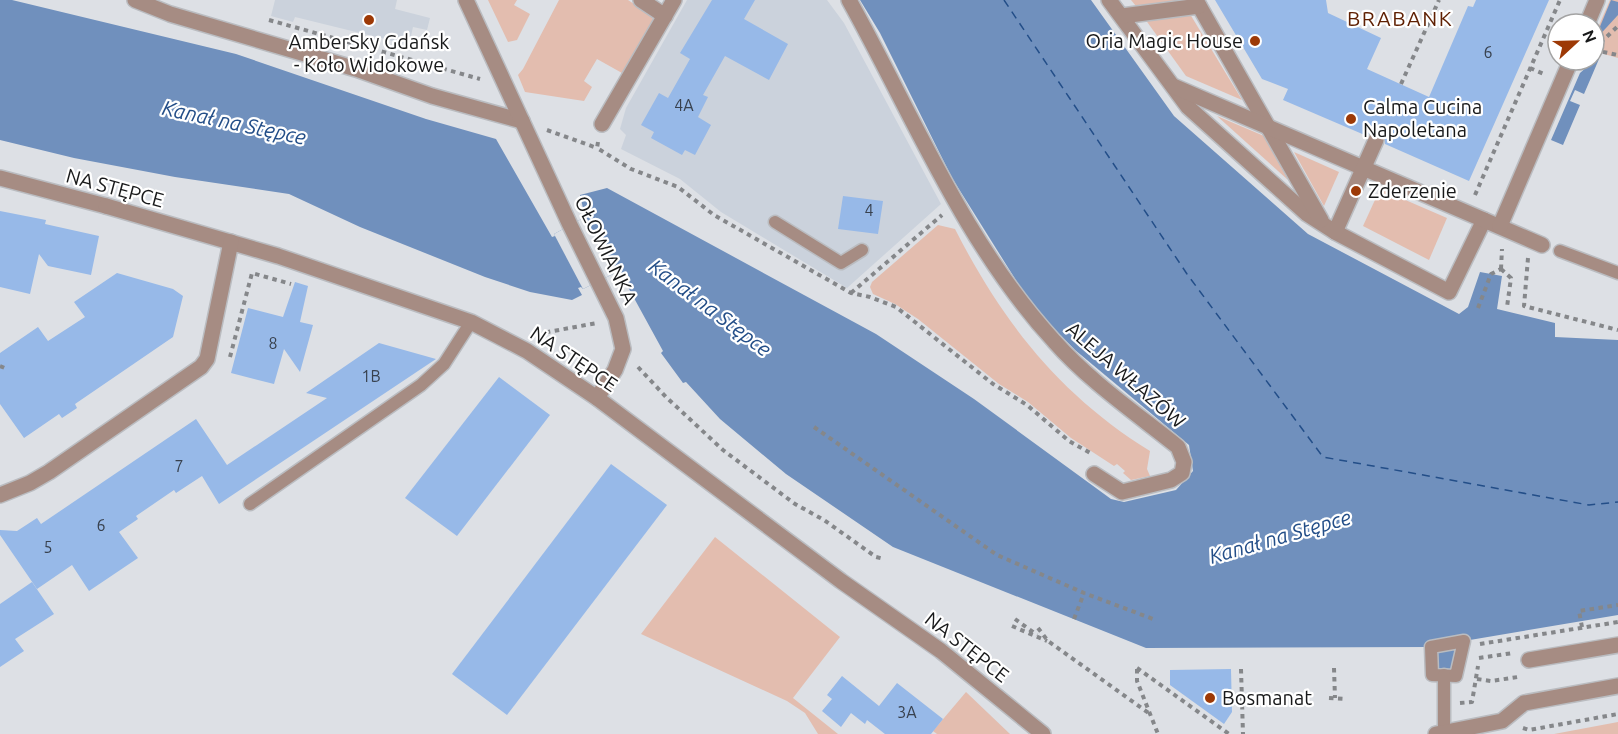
<svg xmlns="http://www.w3.org/2000/svg" width="1618" height="734" viewBox="0 0 1618 734" font-family="Ubuntu,sans-serif">
  <rect width="100%" height="100%" fill="#dde0e5"/>
  <g fill="#cbd2dc">
    <path d="M275,0H397L395,9L430,18L427,30L413,27L409,45L295,17L293,22L271,16Z"/>
    <path d="M687,0H827L844,23L941,204L847,288L721,212L680,179L621,149L626,135L620,129L626,108Z"/>
  </g>
  <g fill="#e3bdaf">
    <path d="M488,0H517L514,5L530,14L517,40L508,42Z"/>
    <path d="M559,0H628L652,16L653,20L622,73L597,59L584,81L592,87L584,101L525,92L518,75L523,69Z"/>
    <path d="M1131,0H1183L1184,1L1136,6Z"/>
    <path d="M1610,0H1618V58L1604,54L1594,47V37Z"/>
    <path d="M1190,14L1242,100L1186,76L1145,19Z"/>
    <path d="M1217,116L1264,136L1288,180Z"/>
    <path d="M1294,152L1339,172L1324,206Z"/>
    <path d="M1380,189L1447,218L1429,260L1363,226Z"/>
    <path d="M938,225L955,229C1003,323 1060,395 1150,451L1147,469L1150,476L1131,480L1123,473L1125,471L1117,464L1114,466L1071,438L1028,402L999,384L918,319L895,304L873,294L870,287L872,282Z"/>
    <path d="M715,537L840,637L793,698L838,734H818L805,713L787,701L641,634Z"/>
    <path d="M966,692L1010,734H937L933,731Z"/>
    <path d="M1618,722V734H1554Z"/>
  </g>
  <g fill="#7090bd">
    <path d="M0,0H12L236,54L426,119L496,139L552,237L555,236L554,234L585,217L580,195L607,188L876,334L974,399L1111,499L1124,502L1176,490L1193,471L1189,445L1075,350L1032,306L952,178L880,33L860,0H1091L1174,116L1308,234L1459,314L1468,307L1480,272L1502,276L1497,309L1555,323V337L1618,340V615L1464,641L1456,676L1432,675L1430,647L1146,648L893,547L786,474L720,419L686,382L683,383L661,353L663,351L617,267L615,273L583,289L581,287L578,288L582,295L572,300L530,292L485,277L360,227L289,194L175,177L74,158L0,140Z"/>
    <path d="M1611,0L1618,2V15L1594,41Z"/>
    <path d="M1597,58L1599,59L1584,94L1575,90L1570,101L1580,105L1563,145L1551,140L1580,73Z"/>
  </g>
  <path fill="#dde0e5" d="M585,217L615,273L583,289L554,234Z"/>
  <g fill="none" stroke-linecap="round" stroke-linejoin="round">
    <path stroke="#234e88" stroke-width="1.5" stroke-dasharray="8 6" stroke-linecap="butt" d="M1004,0L1187,274L1323,457L1589,505L1618,502"/>
  </g>
  <g fill="#97b9e8">
    <path d="M712,0H755L744,19L788,44L769,80L725,56L703,95L708,97L698,117L711,125L695,155L685,150L682,155L651,138L654,132L641,125L659,93L668,98L690,59L680,53Z"/>
    <path d="M1215,0H1326L1328,13L1381,38L1367,69L1429,97L1468,6L1473,7L1476,0H1549L1469,181L1385,144L1384,135L1379,131L1371,132L1367,136L1283,100L1288,89L1262,79Z"/>
    <path d="M843,196L883,201L878,234L838,229Z"/>
    <path d="M0,211L46,220L45,224L99,236L91,275L48,266L39,254L30,294L0,287Z"/>
    <path d="M117,273L173,289L183,296L173,337L75,404L77,408L62,418L59,414L24,438L0,404V353L38,327L48,341L85,317L74,302Z"/>
    <path d="M295,282L308,286L300,322L313,325L300,372L284,349L274,384L231,373L248,308L283,317Z"/>
    <path d="M379,343L436,359L219,504L202,476L176,493L174,490L136,516L138,519L119,532L138,558L89,591L72,565L37,589L0,535V530L17,531L37,518L41,524L196,419L227,465L327,398L306,393Z"/>
    <path d="M499,377L550,415L457,536L405,498Z"/>
    <path d="M611,464L667,505L507,715L452,674Z"/>
    <path d="M32,582L54,614L15,639L24,651L0,667V604Z"/>
    <path d="M1231,669L1232,712L1224,724L1170,685V670Z"/>
    <path d="M842,676L879,706L897,683L943,719L931,734H885L867,720L865,724L851,713L841,727L822,711L832,699L827,695Z"/>
  </g>
  <g fill="none" stroke-linecap="round" stroke-linejoin="round">
    <g stroke="#babcc0" stroke-width="15">
      <g id="service">
        <path d="M775,222L841,263L862,250"/>
        <path d="M1560,251L1618,273"/>
        <path d="M250,504L421,385L444,364L471,322"/>
        <path d="M1464,641L1456,676L1432,675L1431,647Z"/>
        <path d="M1444,732V675"/>
      </g>
    </g>
    <g stroke="#babcc0" stroke-width="18">
      <g id="pedestrian">
        <path d="M641,0L665,16"/>
        <path d="M849,0C913,115 964,243 1054,341C1089,381 1137,414 1178,447L1184,462L1182,473L1171,480L1122,492L1094,474"/>
        <path d="M1109,0L1188,107L1307,214L1335,232L1449,292L1484,220"/>
        <path d="M1197,2L1321,220"/>
        <path d="M1122,16L1199,6"/>
        <path d="M1587,24L1597,0"/>
        <path d="M1173,86L1542,245"/>
        <path d="M602,124L674,0"/>
        <path d="M0,178L106,206"/>
        <path d="M1500,226L1571,60"/>
        <path d="M1335,232L1376,140"/>
        <path d="M1529,660L1618,645"/>
      </g>
    </g>
    <g stroke="#babcc0" stroke-width="18">
      <g id="minor">
        <path d="M135,0L170,14L356,69L432,96L522,121"/>
        <path d="M466,0L570,225L616,318L623,349L615,370L597,398"/>
        <path d="M106,206L278,256L471,322L527,351L597,398L841,581L941,651L1043,734"/>
        <path d="M0,495L30,483L49,472L201,367L207,359L231,242"/>
        <path d="M1436,734L1502,721L1524,703L1618,686"/>
      </g>
    </g>
    <g stroke="#85878a" stroke-width="4" stroke-dasharray="4.5 4.5" stroke-linecap="butt">
      <path d="M269,20L480,79"/>
      <path d="M1594,49L1618,26"/>
      <path d="M1594,50L1618,55"/>
      <path d="M1530,68L1544,74"/>
      <path d="M1401,84L1439,0"/>
      <path d="M547,130L597,148"/>
      <path d="M598,142L597,148L631,169L678,187L714,215L851,293L870,297L896,307L993,384L1027,405L1069,441L1092,454"/>
      <path d="M1475,195L1560,0"/>
      <path d="M1528,258L1524,306L1618,330"/>
      <path d="M1501,269L1502,249"/>
      <path d="M1501,269L1511,278L1507,307"/>
      <path d="M851,293L942,215"/>
      <path d="M1478,308L1491,274L1501,269"/>
      <path d="M537,334L597,323"/>
      <path d="M230,357L252,273L291,284"/>
      <path d="M0,366L7,369"/>
      <path d="M638,367L666,397L723,450L795,504L824,520L876,557L884,559"/>
      <path d="M814,427L997,555L1084,593L1153,619"/>
      <path d="M1015,619L1037,635"/>
      <path d="M1074,619L1084,593"/>
      <path d="M1012,626L1047,641"/>
      <path d="M1582,627L1579,611L1618,605"/>
      <path d="M1038,628L1048,641L1150,714"/>
      <path d="M1480,644L1618,622"/>
      <path d="M1479,658L1513,653"/>
      <path d="M1137,668L1229,734"/>
      <path d="M1334,668L1335,698"/>
      <path d="M1137,669V681L1158,734"/>
      <path d="M1241,669L1243,734"/>
      <path d="M1477,679L1491,681L1518,677"/>
      <path d="M1329,698L1346,699"/>
      <path d="M1460,703L1472,702L1478,666"/>
      <path d="M1523,728L1529,730L1618,714"/>
    </g>
    <use href="#service" stroke="#a68c83" stroke-width="12"/>
    <use href="#pedestrian" stroke="#a68c83" stroke-width="15"/>
    <use href="#minor" stroke="#a68c83" stroke-width="15"/>
  </g>
  <g fill="#9d3906" stroke="#fff" stroke-width="2">
    <circle cx="369" cy="20" r="6"/>
    <circle cx="1255" cy="41" r="6"/>
    <circle cx="1351" cy="119" r="6"/>
    <circle cx="1356" cy="191" r="6"/>
    <circle cx="1210" cy="698" r="6"/>
  </g>
  <g text-anchor="middle" stroke-width="4.5" stroke-linejoin="round" paint-order="stroke">
    <g font-size="16" fill="#38414e">
      <text x="1488" y="58">6</text>
      <text x="684" y="111">4A</text>
      <text x="869" y="216">4</text>
      <text x="273" y="349">8</text>
      <text x="371" y="382">1B</text>
      <text x="179" y="472">7</text>
      <text x="101" y="531">6</text>
      <text x="48" y="553">5</text>
      <text x="907" y="718">3A</text>
    </g>
    <g font-size="20" fill="#18191a" stroke="#fff" text-anchor="start">
      <text x="1243" y="48" text-anchor="end">Oria Magic House</text>
      <text x="369" y="49" text-anchor="middle">AmberSky Gdańsk<tspan x="369" dy="23">- Koło Widokowe</tspan></text>
      <text x="1363" y="114">Calma Cucina<tspan x="1363" dy="23">Napoletana</tspan></text>
      <text x="1368" y="198">Zderzenie</text>
      <text x="1222" y="705">Bosmanat</text>
    </g>
    <g font-size="20" fill="#18191a" stroke="#fff">
      <text transform="translate(115 188) rotate(15)" y="7">NA STĘPCE</text>
      <text transform="translate(606 250) rotate(64)" y="7">OŁOWIANKA</text>
      <text transform="translate(574 359) rotate(34)" y="7">NA STĘPCE</text>
      <text transform="translate(1126 375) rotate(41)" y="7">ALEJA WŁAZÓW</text>
      <text transform="translate(967 647) rotate(38)" y="7">NA STĘPCE</text>
    </g>
    <g font-size="21" letter-spacing="1.5" fill="#5e1f02" stroke="#fff">
      <text x="1400" y="26">BRABANK</text>
    </g>
    <g font-size="21" font-style="italic" fill="#234e88" stroke="#fff">
      <text transform="translate(234 123) rotate(12)" y="7">Kanał na Stępce</text>
      <text transform="translate(710 308) rotate(37)" y="7">Kanał na Stępce</text>
      <text transform="translate(1280 537) rotate(-16)" y="7">Kanał na Stępce</text>
    </g>
  </g>
  <g transform="translate(1576 42) rotate(68)"><circle r="28" fill="#ffffff" stroke="#a3a3a3" stroke-width="1.5"/>
  <path d="M0-4.5L10 22L0 15L-10 22Z" fill="#9d3906"/>
  <text y="-9" font-size="16" font-weight="bold" text-anchor="middle" fill="#18191a">N</text>
  </g>
</svg>
